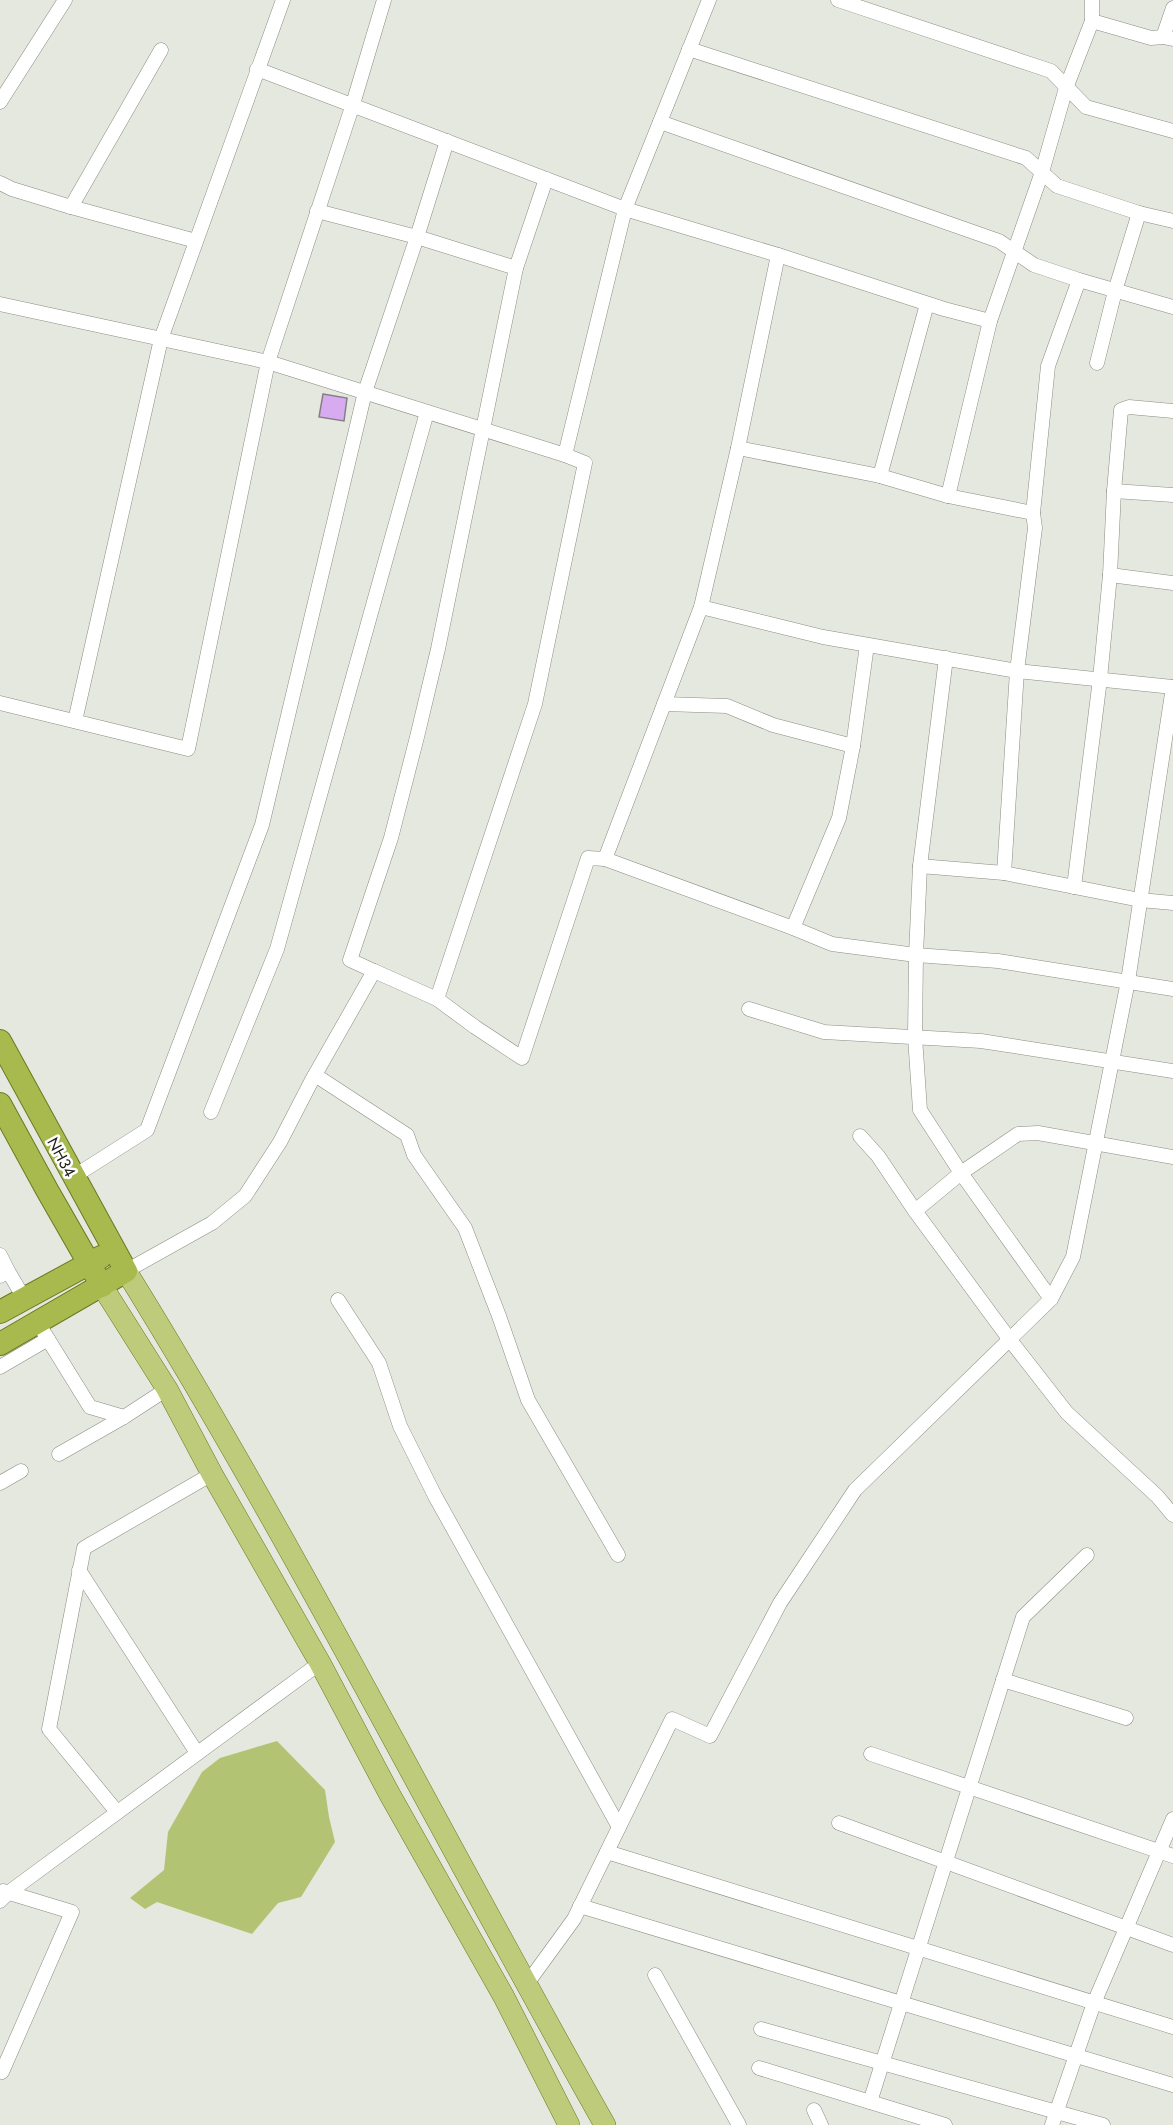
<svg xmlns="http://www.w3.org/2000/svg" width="1173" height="2125" viewBox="0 0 1173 2125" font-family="Jost,sans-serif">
  <rect width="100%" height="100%" fill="#e5e8de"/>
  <path fill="#b2c473" d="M277,1741L325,1790L329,1817L335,1842L301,1897L278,1903L252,1934L157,1902L145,1909L130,1898L164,1870L168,1832L202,1772L220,1758Z"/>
  <path fill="#d8aaef" stroke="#847f87" stroke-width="1.5" d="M323,394L347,398L344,421L319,417Z"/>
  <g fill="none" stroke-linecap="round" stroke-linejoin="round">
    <g stroke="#8a8d84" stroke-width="15">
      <g id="minor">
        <path d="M838,0L1051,71L1086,107L1173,131"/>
        <path d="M1092,21L1151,38L1163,37L1173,39"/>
        <path d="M1163,37L1173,8"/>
        <path d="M689,49L1026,158L1057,186L1139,213L1173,221"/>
        <path d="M257,69L625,209L778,255L944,309L990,321"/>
        <path d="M0,102L65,0"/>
        <path d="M660,122L999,241L1034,265L1079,280L1173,307"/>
        <path d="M0,183L12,189L71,207L161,50"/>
        <path d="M71,207L196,241"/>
        <path d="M317,211L417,237L516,268"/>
        <path d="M0,304L268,362L565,455L625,209L709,0"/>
        <path d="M1097,363L1115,291L1139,213"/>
        <path d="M738,448L880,476L948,496L1033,513"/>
        <path d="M880,476L927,304"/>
        <path d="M1114,491L1173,495"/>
        <path d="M948,496L990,321L1042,172L1066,88L1092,21V0"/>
        <path d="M1110,575L1173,583"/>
        <path d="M701,607L823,637L1017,671L1173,687"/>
        <path d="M867,645L853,746L839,818L793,928L832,944L916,955L998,961L1173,989"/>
        <path d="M946,658L920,866L916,955L915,1037L920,1110L961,1173L1051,1299"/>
        <path d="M0,703L188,749L268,362L353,104L384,0"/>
        <path d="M664,704L727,706L773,725L853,746"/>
        <path d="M75,721L161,339L283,0"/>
        <path d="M605,859L701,607L738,448L778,255"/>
        <path d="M920,866L1004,873L1140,900L1173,903"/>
        <path d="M1004,873L1017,671L1035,528L1033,513L1048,366L1079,280"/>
        <path d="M1074,887L1100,679L1110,575L1114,491L1121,410L1129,407L1173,411"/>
        <path d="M374,971L350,960L391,838L417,737L438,649L516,268L546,179"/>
        <path d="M437,999L535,704L585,463L565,455"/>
        <path d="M749,1009L824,1032L981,1041L1173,1071"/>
        <path d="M315,1075L407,1135L414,1155L465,1228L499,1316L528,1400L618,1555"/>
        <path d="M211,1112L277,949L427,412"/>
        <path d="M860,1136L878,1156L915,1211L1010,1340L1067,1413L1157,1496L1173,1515"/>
        <path d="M73,1177L147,1130L262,825L365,392L417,237L447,141"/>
        <path d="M915,1211L961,1173L1018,1134L1038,1133L1173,1157"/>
        <path d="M0,1255L8,1271L0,1276"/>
        <path d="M8,1271L24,1298"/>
        <path d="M126,1271L212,1223L245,1196L280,1142L312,1080L374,971L437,999L475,1027L522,1058L588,858L605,859L793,928"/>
        <path d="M338,1300L379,1363L400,1426L435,1496L619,1827"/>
        <path d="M38,1323L90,1407L124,1417"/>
        <path d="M0,1367L48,1339"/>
        <path d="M59,1454L124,1417L167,1389"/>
        <path d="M0,1483L21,1471"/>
        <path d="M79,1570L197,1753"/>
        <path d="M1003,1680L1126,1718"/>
        <path d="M871,1754L1173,1856"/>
        <path d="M117,1812L49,1729L84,1548L212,1474"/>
        <path d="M839,1823L1173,1945"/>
        <path d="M607,1852L1173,2027"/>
        <path d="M0,1901L8,1893L320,1663"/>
        <path d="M580,1906L1173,2085"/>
        <path d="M655,1975L739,2125"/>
        <path d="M526,1985L574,1919L672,1719L710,1736L780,1603L855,1490L1051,1299L1073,1257L1128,981L1173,687"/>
        <path d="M761,2029L1103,2125"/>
        <path d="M759,2068L945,2125"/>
        <path d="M2,2072L72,1912L3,1891"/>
        <path d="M870,2102L1023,1617L1087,1555"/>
        <path d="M814,2110L821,2125"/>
        <path d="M1052,2125L1094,2003L1173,1819"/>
      </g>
    </g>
    <g stroke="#6a7920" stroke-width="22">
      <g id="primary">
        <path d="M126,1271C298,1549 444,1841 605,2125"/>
        <path d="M102,1286L167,1389L212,1474L320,1663L390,1795L504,1997L569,2125"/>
      </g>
    </g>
    <g stroke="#6a7920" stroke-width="24">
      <g id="trunk">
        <path d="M0,1041L126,1271L0,1344"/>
        <path d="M0,1104L47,1190L102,1286"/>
        <path d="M0,1312L101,1257"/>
      </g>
    </g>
    <use href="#minor" stroke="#fff" stroke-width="14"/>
    <use href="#primary" stroke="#becb7a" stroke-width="21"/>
    <use href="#trunk" stroke="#a8ba4e" stroke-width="22"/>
  </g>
  <g text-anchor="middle" stroke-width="5" stroke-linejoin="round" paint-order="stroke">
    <g font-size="16" fill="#20211d" stroke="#fff">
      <text transform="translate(62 1157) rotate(62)" y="6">NH34</text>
    </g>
  </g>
</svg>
